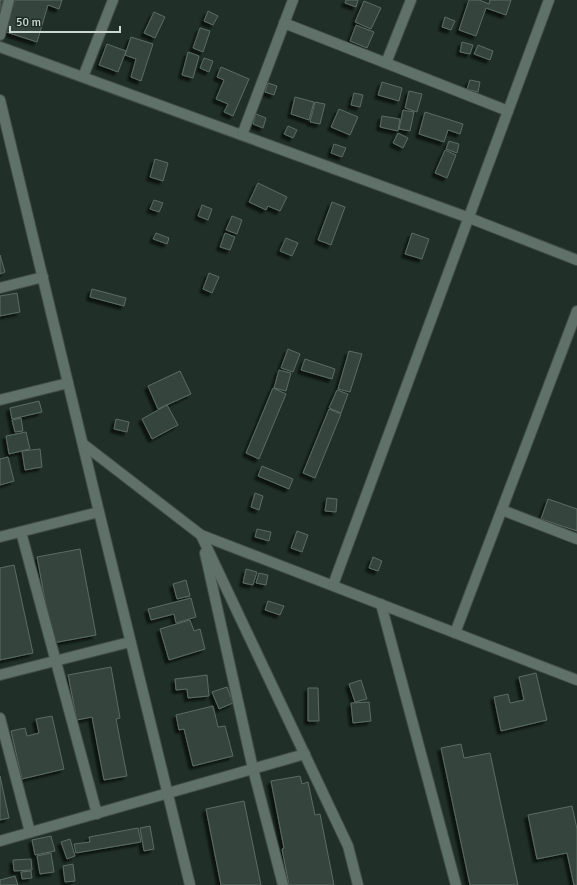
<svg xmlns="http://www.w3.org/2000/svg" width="577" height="885" viewBox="0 0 577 885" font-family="Signika,sans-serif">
  <defs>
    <filter id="shadow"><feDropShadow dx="-3.5" dy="3.5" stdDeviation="1" flood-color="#0009"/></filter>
  </defs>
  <rect width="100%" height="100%" fill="#203028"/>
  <g fill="#35453d" stroke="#5b6c63" filter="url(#shadow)">
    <path d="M0,0H62L59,9L48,5L37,42L0,30Z"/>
    <path d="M346,0H358L356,7L345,3Z"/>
    <path d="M469,0H479L489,4L490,0H511L506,15L486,8L476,36L459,30Z"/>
    <path d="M364,1L381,8L371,29L355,22Z"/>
    <path d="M208,11L218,16L213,25L204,21Z"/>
    <path d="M154,12L165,17L155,38L144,33Z"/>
    <path d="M445,17L455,21L451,30L442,27Z"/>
    <path d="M356,25L374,32L367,48L350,41Z"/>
    <path d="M200,28L210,31L203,52L193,48Z"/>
    <path d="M131,37L153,44L141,81L131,77L136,59L125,55Z"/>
    <path d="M462,42L473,45L470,54L460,52Z"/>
    <path d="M107,44L126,51L118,72L99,65Z"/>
    <path d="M478,45L493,51L490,60L474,54Z"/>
    <path d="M188,52L199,56L193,78L182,75Z"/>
    <path d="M204,58L213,61L209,72L200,68Z"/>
    <path d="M221,67L249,79L233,116L224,112L228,104L216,99L224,80L217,77Z"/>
    <path d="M470,80L480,82L478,92L467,89Z"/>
    <path d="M382,82L402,88L399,101L378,95Z"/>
    <path d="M268,83L277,86L274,95L265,92Z"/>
    <path d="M409,91L422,94L417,112L405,108Z"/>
    <path d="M354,93L363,95L360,107L351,105Z"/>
    <path d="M295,97L314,102L309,120L291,114Z"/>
    <path d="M315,102L325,104L320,124L310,122Z"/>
    <path d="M339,109L358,117L350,135L331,127Z"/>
    <path d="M403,110L414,112L410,131L399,129Z"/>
    <path d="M425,112L463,124L460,134L448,130L444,142L419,134Z"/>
    <path d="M256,114L266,118L263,128L253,124Z"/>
    <path d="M382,116L400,119L398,131L380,127Z"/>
    <path d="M288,126L297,130L293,138L284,134Z"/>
    <path d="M398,133L408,138L403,148L393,143Z"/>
    <path d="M449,141L459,144L457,153L446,149Z"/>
    <path d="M334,144L346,148L342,157L331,153Z"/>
    <path d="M445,150L456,155L447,178L435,173Z"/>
    <path d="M155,159L168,163L163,181L150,177Z"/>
    <path d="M258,183L287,197L280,211L268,206L266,210L249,202Z"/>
    <path d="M154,200L163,203L159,212L150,209Z"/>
    <path d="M332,202L345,207L331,245L318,240Z"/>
    <path d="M202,205L212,209L208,220L198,216Z"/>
    <path d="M232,216L242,220L237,234L226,230Z"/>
    <path d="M156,233L169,238L167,244L153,239Z"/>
    <path d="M225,233L235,237L230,250L220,247Z"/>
    <path d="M412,233L429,239L422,259L405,254Z"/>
    <path d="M286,238L298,243L292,256L280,251Z"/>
    <path d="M0,255L5,272L0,274Z"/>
    <path d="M209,273L219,277L212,293L203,289Z"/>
    <path d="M92,289L126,298L124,306L90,297Z"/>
    <path d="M17,293L20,312L0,316V296Z"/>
    <path d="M288,349L300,354L293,372L281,368Z"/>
    <path d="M349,351L362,354L350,392L338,389Z"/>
    <path d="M305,359L335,369L332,379L301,370Z"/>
    <path d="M279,370L291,373L286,391L274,388Z"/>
    <path d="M180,371L191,394L158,409L148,386Z"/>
    <path d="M273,388L286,394L259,459L246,453Z"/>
    <path d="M337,390L348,394L341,413L329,408Z"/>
    <path d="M39,401L42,412L12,419L10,408Z"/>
    <path d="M167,405L178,425L152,439L142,419Z"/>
    <path d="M329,409L341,414L315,478L303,473Z"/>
    <path d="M21,418L23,431L15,432L12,420Z"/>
    <path d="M116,419L129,422L127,432L114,429Z"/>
    <path d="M26,432L30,449L9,454L6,436Z"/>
    <path d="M40,449L42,467L25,470L22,451Z"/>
    <path d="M8,457L14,481L0,485V459Z"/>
    <path d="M262,466L293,479L289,489L258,476Z"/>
    <path d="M255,493L263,496L259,510L251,507Z"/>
    <path d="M327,498L337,499L336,512L325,511Z"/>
    <path d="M548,499L577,509V531L541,519Z"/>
    <path d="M257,529L271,532L269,541L255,537Z"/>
    <path d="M297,531L308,535L302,552L291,548Z"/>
    <path d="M80,549L96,635L53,643L37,557Z"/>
    <path d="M373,557L382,561L378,571L369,568Z"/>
    <path d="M14,565L33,653L0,660V568Z"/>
    <path d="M246,569L257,572L253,585L243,583Z"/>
    <path d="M259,573L268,575L266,585L256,583Z"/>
    <path d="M186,580L190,596L177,599L173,584Z"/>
    <path d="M191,598L196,617L176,623L174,614L151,620L148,609Z"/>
    <path d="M268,601L284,606L280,615L265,610Z"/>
    <path d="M190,620L194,631L200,629L205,649L169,660L160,629Z"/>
    <path d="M111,667L120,718L116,719L127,776L104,780L92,717L77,720L68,675Z"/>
    <path d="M536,673L547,720L501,731L494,697L508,694L510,703L524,700L519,677Z"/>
    <path d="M207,675L209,696L188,698L187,689L176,690L175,679Z"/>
    <path d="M361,680L367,699L355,702L349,684Z"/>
    <path d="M227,687L233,703L219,709L212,692Z"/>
    <path d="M308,688H318L319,721H308Z"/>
    <path d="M369,702L371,721L353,723L351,703Z"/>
    <path d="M213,706L218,727L225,726L233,756L193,766L184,729L179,730L176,715Z"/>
    <path d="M52,716L64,769L22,779L11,731L25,728L27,736L39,733L36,719Z"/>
    <path d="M461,744L464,758L490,753L518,885H470L441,748Z"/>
    <path d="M0,776L9,818L0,820Z"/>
    <path d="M300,776L302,784L308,782L315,815L320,814L334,885H289L282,849L284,848L271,781Z"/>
    <path d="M244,801L261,885H221L206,809Z"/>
    <path d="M572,806L577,829V885H574L567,853L537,859L528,815Z"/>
    <path d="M150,826L154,849L144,851L140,828Z"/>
    <path d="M138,828L141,842L76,853L74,844L90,842L89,837Z"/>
    <path d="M51,836L55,851L35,855L32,840Z"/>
    <path d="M70,839L75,856L67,859L61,842Z"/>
    <path d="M51,853L54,872L40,874L37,856Z"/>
    <path d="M31,859L32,870L14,871L13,860Z"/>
    <path d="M73,864L75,881L65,882L63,866Z"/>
    <path d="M31,871L32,878L22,879L21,872Z"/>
    <path d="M15,876L18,885H0V880Z"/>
  </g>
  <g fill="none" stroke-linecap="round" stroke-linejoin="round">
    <g stroke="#404d47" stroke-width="12">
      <g id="minor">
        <path d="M284,23L508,111"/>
        <path d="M0,35L9,0"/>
        <path d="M0,47L472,219L577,260"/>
        <path d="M386,63L411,0"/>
        <path d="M83,77L113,0"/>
        <path d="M0,100L99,512"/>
        <path d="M242,135L293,0"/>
        <path d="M0,288L43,277"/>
        <path d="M0,400L68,383"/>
        <path d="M83,444L201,535L348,846L358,885"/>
        <path d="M502,510L577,539"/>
        <path d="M21,532L97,814"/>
        <path d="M201,535L577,680"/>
        <path d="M205,553L253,769L283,885"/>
        <path d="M333,585L549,0"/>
        <path d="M381,604L456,885"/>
        <path d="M455,633L577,311"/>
        <path d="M0,675L130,642"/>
        <path d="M0,718L30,832"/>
        <path d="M0,841L305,754"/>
      </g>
    </g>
    <g stroke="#404d47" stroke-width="12">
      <path id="tertiary" d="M0,537L99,512L190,885"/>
    </g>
    <use href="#minor" stroke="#5f7168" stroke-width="10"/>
    <use href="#tertiary" stroke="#5f7168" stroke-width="10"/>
  </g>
  <path d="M10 26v6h110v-6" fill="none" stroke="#cdd7d1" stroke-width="2"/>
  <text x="16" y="26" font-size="12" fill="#cdd7d1" stroke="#203028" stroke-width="3" paint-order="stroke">50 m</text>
</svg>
